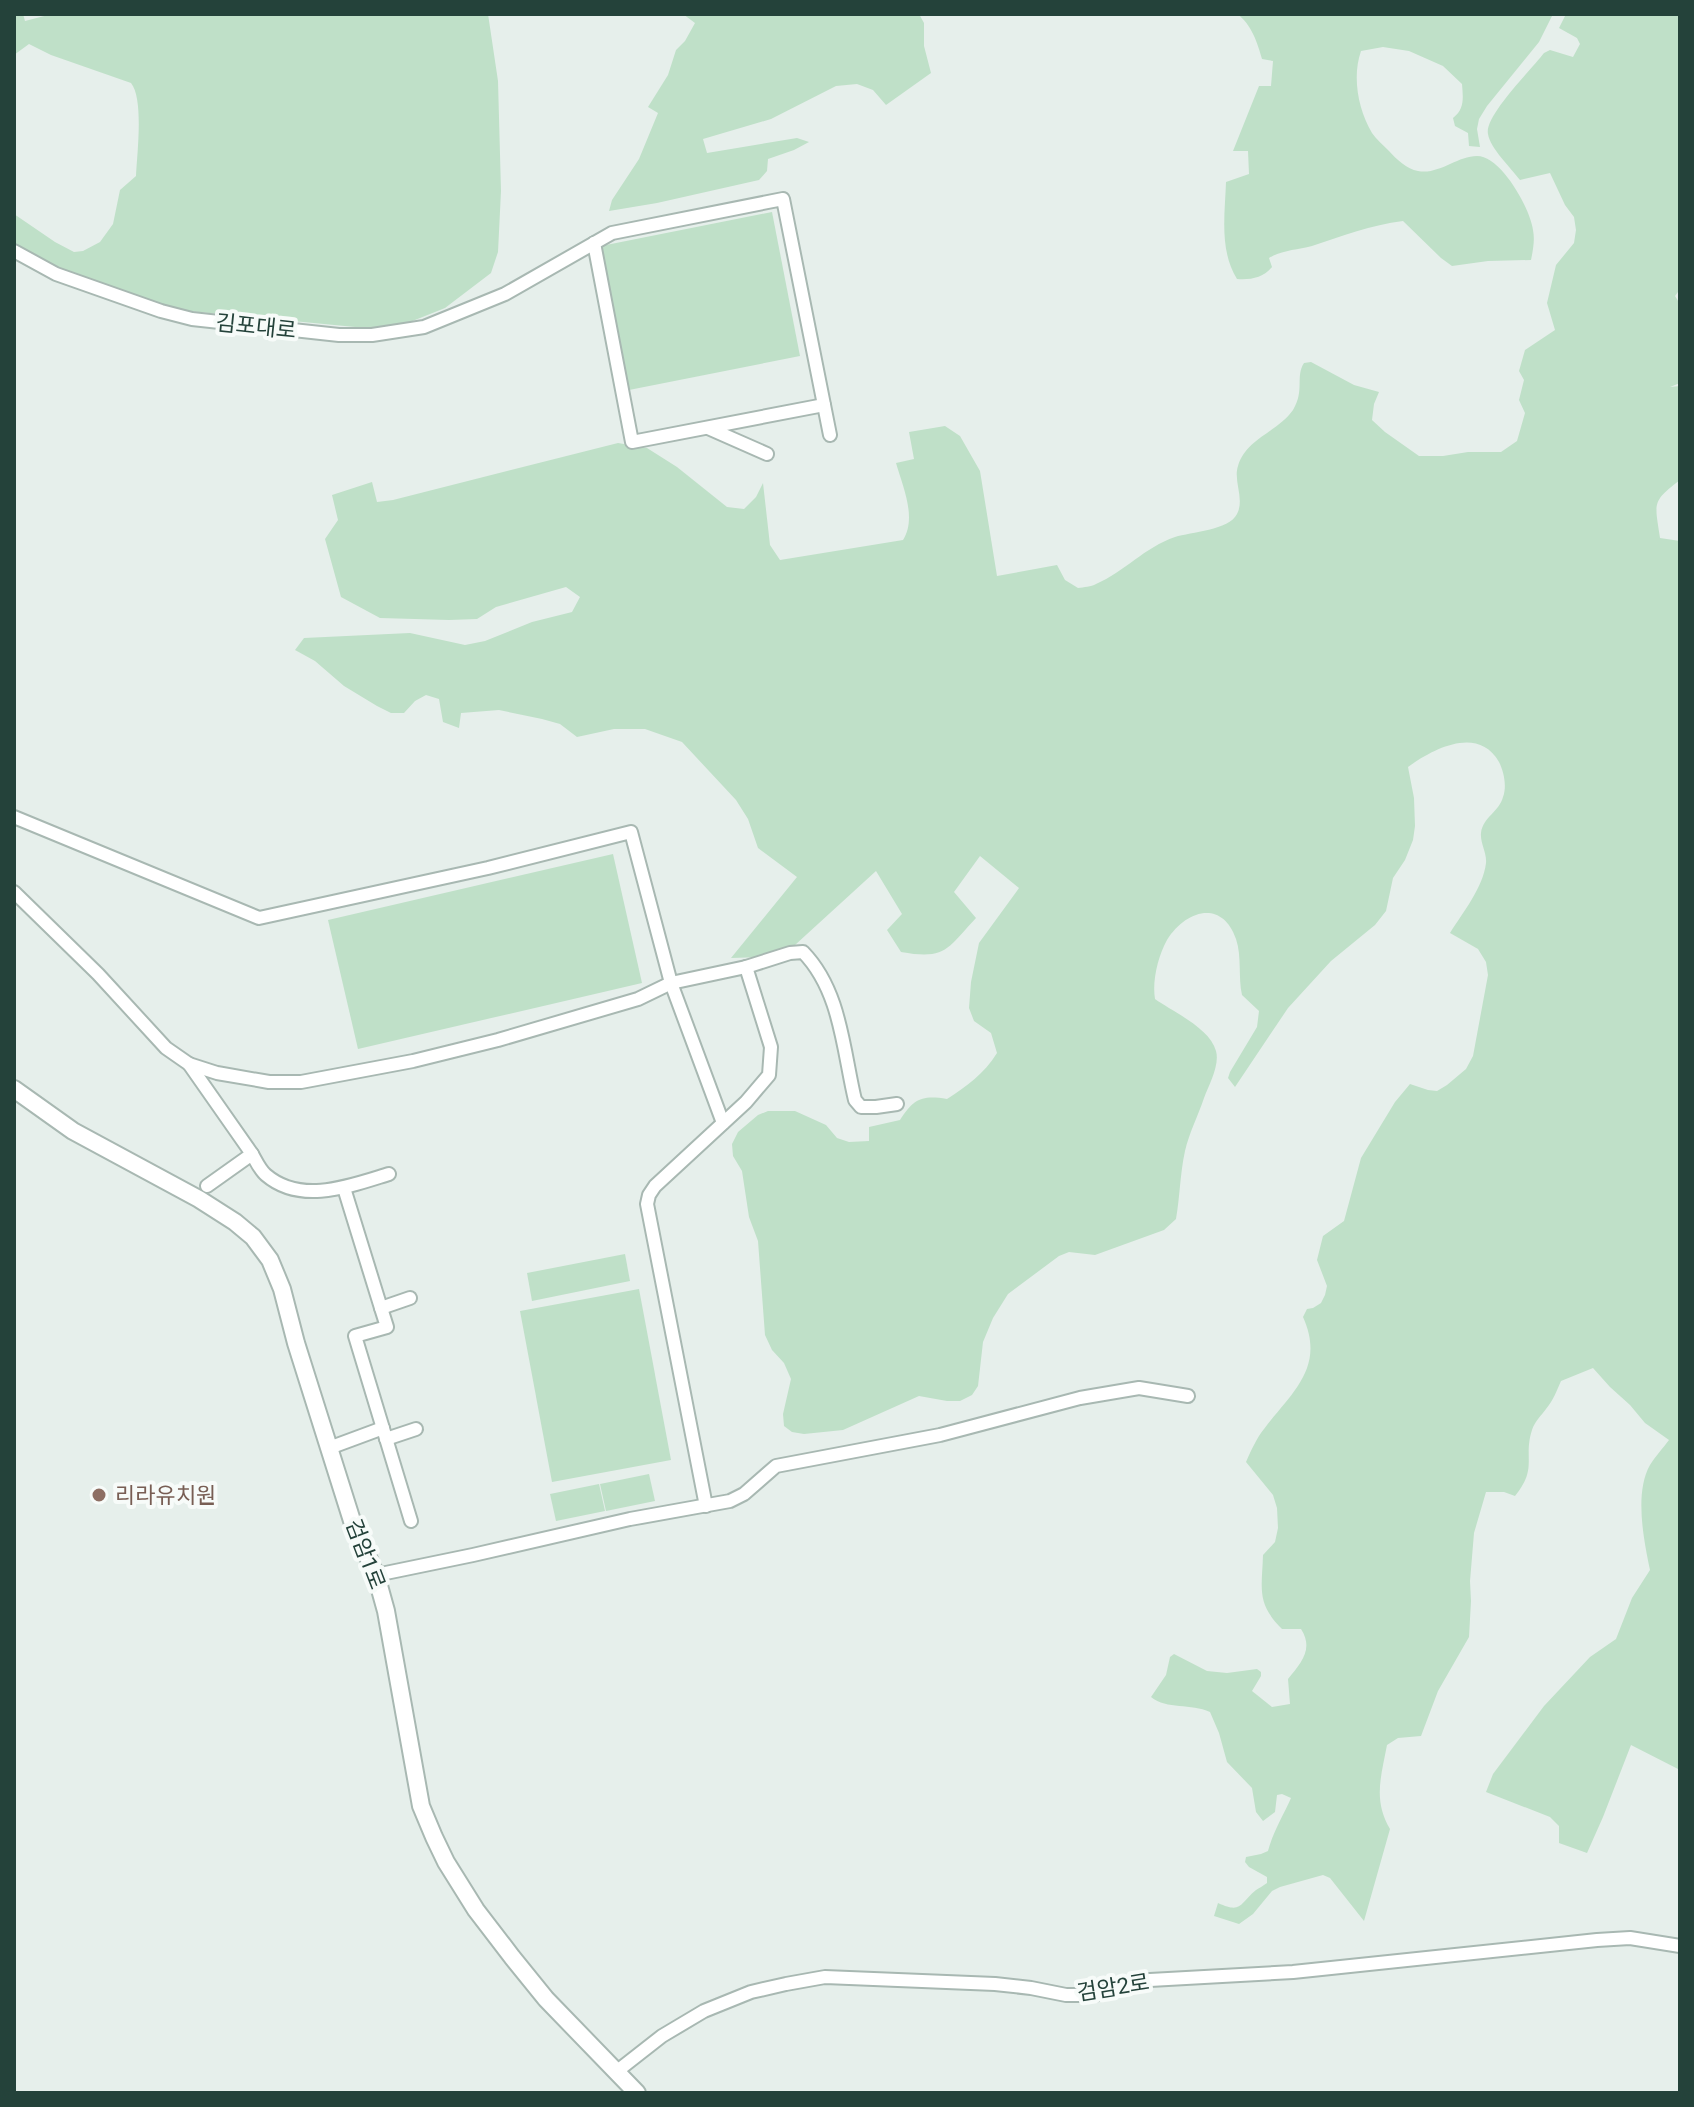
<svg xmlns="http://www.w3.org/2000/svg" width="1694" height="2107" viewBox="0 0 1694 2107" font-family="Roboto,'Noto Sans KR',sans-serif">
  <rect width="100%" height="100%" fill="#e6efeb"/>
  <g fill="#bfe0c8">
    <path d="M14,14H23L25,21L52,14H488L498,81L501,191L498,252L491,273L445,308L410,322L384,327H355L178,310L58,270L14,247V214L55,242L74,252L83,251L100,242L113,224L120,190L136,176C137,154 144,99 131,83L51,55L29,44L14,55Z"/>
    <path d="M683,14H919L924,23V46L931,73L886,105L873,90L857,84L836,86L771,119L703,139L707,153L797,138L809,142L794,150L768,159L767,171L759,180L657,203L609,211L612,200L639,159L658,113L648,107L668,75L676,50L685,41L695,23Z"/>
    <path d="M1237,14H1553L1539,42L1487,106L1479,119L1477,129L1480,147L1469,146L1468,133L1455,126L1453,118C1465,109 1463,97 1462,84L1443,66L1409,51L1383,47L1361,51C1352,77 1358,109 1372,133C1376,139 1383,145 1389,151C1396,159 1407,169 1418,171C1439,175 1457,156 1477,156C1501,156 1530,208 1533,230C1535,240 1533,250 1531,260L1488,261L1452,266L1441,258L1403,221C1371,225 1342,236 1312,246C1297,250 1282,250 1269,258L1272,267C1263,278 1250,280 1237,279C1219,250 1225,214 1226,182L1249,174L1248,151H1233L1259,86H1271L1273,61L1262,59C1258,44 1251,23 1237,14Z"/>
    <path d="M1566,14H1680V293L1678,292L1675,296L1680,304V383L1670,387L1680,386V480C1651,502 1655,503 1660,538L1680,541V1770L1631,1745L1603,1817L1587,1853L1559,1843V1826L1550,1817L1486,1792L1493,1774L1544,1706L1590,1657L1616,1639L1632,1598L1650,1570C1644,1541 1634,1493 1650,1465C1655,1457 1663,1448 1669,1440L1645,1423L1630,1405L1610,1387L1593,1368L1561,1381C1557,1390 1553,1401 1546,1409C1541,1416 1535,1421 1532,1430C1523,1458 1538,1468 1515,1496L1504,1492H1486L1474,1533L1470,1581L1471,1601L1469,1637L1438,1691L1421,1736L1398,1738L1387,1745C1381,1777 1373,1800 1390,1829L1364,1921L1330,1878L1323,1875L1280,1887L1272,1891L1253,1914L1239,1924L1214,1916L1218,1903C1242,1914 1239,1904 1256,1890C1259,1888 1263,1886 1267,1883V1877L1249,1867L1245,1862L1246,1857L1261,1854L1268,1851C1273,1832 1283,1816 1291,1798L1282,1794L1277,1795L1275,1812L1263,1821L1256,1812L1252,1788L1227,1762L1219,1733L1210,1712C1191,1703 1167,1710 1151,1697L1166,1675L1170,1657L1174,1654L1207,1671L1227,1673L1257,1669L1261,1672V1676L1252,1691L1272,1707L1290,1704L1288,1679C1301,1663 1314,1649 1301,1629H1282C1256,1603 1262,1589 1263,1555L1275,1542L1278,1528L1277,1508L1273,1495L1246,1462C1251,1451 1256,1439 1264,1429C1291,1393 1326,1368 1303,1317L1307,1309L1313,1308L1321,1303L1325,1295L1327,1286L1317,1260L1323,1236L1344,1221L1361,1158L1395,1102L1410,1084L1428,1090L1437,1091L1447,1085L1466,1069L1473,1056L1488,975L1486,962L1478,949L1450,933C1463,912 1483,888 1486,863C1487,853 1480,843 1481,833C1483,817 1499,812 1503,797C1507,786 1504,772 1499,762C1478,725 1433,749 1408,767L1414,798L1415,826L1413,840L1405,860L1393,878L1386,911L1375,925L1331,961L1288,1008L1235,1087L1228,1078L1230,1072L1257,1027L1259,1011L1242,995C1238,977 1242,957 1236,939C1222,899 1186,910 1167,940C1158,956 1152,981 1155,999C1173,1012 1210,1028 1216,1051C1220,1065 1209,1085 1204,1098C1198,1116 1189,1133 1185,1151C1180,1174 1180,1196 1176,1219L1164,1230L1095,1255L1069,1252L1059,1256L1008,1294L993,1318L983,1342L978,1386L972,1395L960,1401H947L919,1396L843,1430L804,1434L792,1432L784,1426L783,1414L791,1379L784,1363L772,1350L765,1335L758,1241L749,1217L742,1171L733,1156L732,1144L738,1132L758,1115L768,1111H795L826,1125L837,1138L849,1142L869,1141V1127L900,1120C914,1099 921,1095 947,1099C967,1086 984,1074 997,1053L991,1033L974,1021L969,1008L971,982L979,943L1019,888L980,856L954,892L976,918C947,949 946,960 901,952L887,930L902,914L876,871L795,945L762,957L731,958L797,877L758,848L748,819L736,800L682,742L645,729H614L577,737L560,724L542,719L499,710L461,713L459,728L443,722L439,699L426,695L415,701L404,713H391L377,706L344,686L315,661L295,650L304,638L410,633L465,645L485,641L532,622L572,612L580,597L566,587L496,607L477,619L449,620L380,618L341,597L325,539L338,520L332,495L372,482L377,502L393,500L618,443L647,448L677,467L727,507L744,509L756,497L763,483L770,545L780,560L903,540C917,518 903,487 896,463L914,459L909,432L945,426L960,436L980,471L997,576L1057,565L1065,580L1078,588C1084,587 1091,587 1096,584C1124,572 1145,547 1175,537C1191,532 1229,530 1237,514C1245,499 1233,481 1238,466C1246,438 1278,432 1293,410C1305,390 1295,377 1304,363L1311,362L1354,385L1379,392L1374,404L1372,420L1385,432L1419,456H1443L1468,452H1501L1517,441L1525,413L1519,400L1524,380L1519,371L1525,350L1555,330L1547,303L1556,265L1574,243L1576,230L1574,217L1565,205L1550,173L1520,180C1511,168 1490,148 1488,134C1484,116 1532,69 1544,53L1550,50L1573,57L1580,44L1577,38L1559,28Z"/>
    <path d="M772,212L800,356L629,390L601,246Z"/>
    <path d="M613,854L642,983L358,1049L328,920Z"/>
    <path d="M625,1254L630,1281L532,1301L527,1273Z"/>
    <path d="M639,1289L671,1460L552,1482L520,1311Z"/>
    <path d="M649,1474L655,1501L606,1511L600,1484Z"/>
    <path d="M599,1484L605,1511L556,1521L550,1494Z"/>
  </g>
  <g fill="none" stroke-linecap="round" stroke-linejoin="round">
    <g stroke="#a8b8b2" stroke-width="16">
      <g id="minor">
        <path d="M594,243L632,442L824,405"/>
        <path d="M14,251L56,274L161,311L192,319L339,335H372L424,327L505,294L612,233L783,199L830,435"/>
        <path d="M708,428L767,454"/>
        <path d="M14,817L259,918L488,868L631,832L671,983L723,1123"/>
        <path d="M14,892L98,974L166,1048L189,1064L217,1073L269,1082H301L413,1061L498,1040L638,999L671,983L746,967L790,953L803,952C841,991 843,1050 855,1100L861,1107H876L897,1104"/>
        <path d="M189,1064L252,1154L207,1186"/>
        <path d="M252,1154C256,1161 260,1170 266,1175C301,1205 350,1186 389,1174"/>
        <path d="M344,1188L381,1308L410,1298"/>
        <path d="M381,1308L387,1327L355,1336L411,1521"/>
        <path d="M386,1439L416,1429"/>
        <path d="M329,1448L383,1428"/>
        <path d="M706,1506L647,1204L649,1195L655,1186L746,1102L769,1075L771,1047L746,967"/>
        <path d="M376,1575L473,1555L630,1519L730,1501L744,1494L776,1466L940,1435L1080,1398L1139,1388L1188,1396"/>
        <path d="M616,2072L662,2036L704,2011L751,1992L786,1984L825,1977L995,1984L1031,1988L1066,1995H1095L1133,1982L1150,1980L1293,1972L1597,1940L1630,1938L1680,1946"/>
      </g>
    </g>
    <g stroke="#a8b8b2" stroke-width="20">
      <path id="tertiary" d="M14,1089L73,1131L199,1199L235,1222L253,1237L270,1260L282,1289L296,1343L353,1524L376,1575L386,1611L421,1806L434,1837L446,1862L476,1910L512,1957L546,1999L637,2093"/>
    </g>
    <use href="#minor" stroke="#fff" stroke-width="12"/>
    <use href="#tertiary" stroke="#fff" stroke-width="16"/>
  </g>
  <circle fill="#8d6e63" stroke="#f7fbf9" stroke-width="3" cx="99" cy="1495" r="8"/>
  <g text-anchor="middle" stroke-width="8" stroke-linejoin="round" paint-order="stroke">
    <g font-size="22" fill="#24423a" stroke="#f7fbf9">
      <text transform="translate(256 326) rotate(6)" y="8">김포대로</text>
      <text transform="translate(366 1554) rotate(69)" y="8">검암1로</text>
      <text transform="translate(1113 1987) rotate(-9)" y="8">검암2로</text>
    </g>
    <g font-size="22" fill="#785e54" stroke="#f7fbf9" text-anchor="start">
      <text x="115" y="1503">리라유치원</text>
    </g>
  </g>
  <rect width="1694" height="2107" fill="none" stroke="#24423a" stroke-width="32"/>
</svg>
